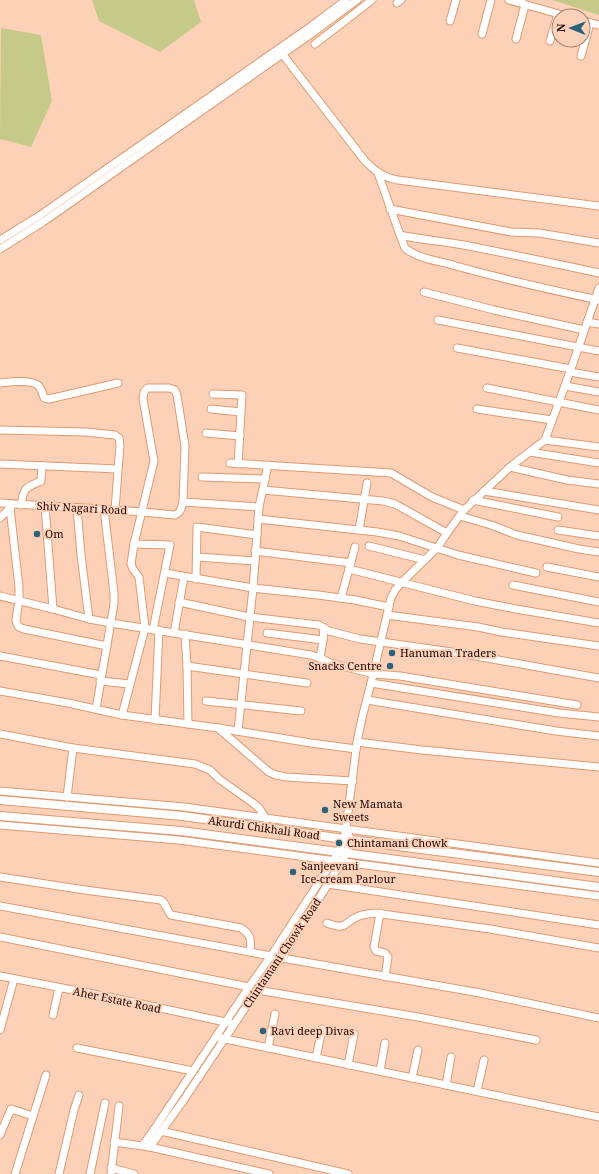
<svg xmlns="http://www.w3.org/2000/svg" width="599" height="1174" viewBox="0 0 599 1174" font-family="'Noto Serif',serif">
  <rect width="100%" height="100%" fill="#fdd1b8"/>
  <g fill="#c6ca89">
    <path d="M92,0H194L201,22L160,52L99,21Z"/>
    <path d="M552,0H599V15Z"/>
    <path d="M1,28L41,35L52,101L31,147L0,139Z"/>
  </g>
  <g fill="none" stroke-linecap="round" stroke-linejoin="round">
    <g stroke="#df9a71" stroke-width="9">
      <g id="minor">
        <path d="M509,0L566,16"/>
        <path d="M397,3L401,0"/>
        <path d="M450,21L456,0"/>
        <path d="M583,21L599,25"/>
        <path d="M482,34L491,0"/>
        <path d="M516,39L525,5L522,2"/>
        <path d="M550,41L558,14"/>
        <path d="M315,44L372,0"/>
        <path d="M280,51L365,161C376,172 383,177 398,180L599,206"/>
        <path d="M581,56L590,23"/>
        <path d="M378,173L400,235C421,240 443,241 464,245C509,254 554,263 599,273"/>
        <path d="M390,209L511,232L539,233L599,243"/>
        <path d="M400,235L405,248C418,259 440,261 456,266C503,279 551,290 599,300"/>
        <path d="M0,240L39,216L310,27L346,0"/>
        <path d="M0,249L43,222L314,32L357,0"/>
        <path d="M424,292L494,310L584,330"/>
        <path d="M438,320L599,351"/>
        <path d="M587,322L599,324"/>
        <path d="M457,348L571,369"/>
        <path d="M570,372L599,377"/>
        <path d="M0,383C9,382 32,379 39,386C41,389 43,394 44,398L49,399L118,383"/>
        <path d="M565,386L599,392"/>
        <path d="M487,388L599,410"/>
        <path d="M213,394L242,395L238,464"/>
        <path d="M211,409L241,412"/>
        <path d="M477,409L552,420"/>
        <path d="M0,430L86,432L115,435L119,438L120,445L115,510"/>
        <path d="M206,433L240,436"/>
        <path d="M545,440L599,447"/>
        <path d="M530,452L599,463"/>
        <path d="M230,463L391,473L432,497L464,510"/>
        <path d="M0,464L118,469"/>
        <path d="M510,467L567,480L599,484"/>
        <path d="M202,477L265,479"/>
        <path d="M263,490L383,501L395,504L447,533"/>
        <path d="M484,491L599,510"/>
        <path d="M473,500L558,517"/>
        <path d="M183,502L259,507"/>
        <path d="M0,503C58,507 117,509 175,515C181,513 181,508 183,502L185,446L177,395L175,390L169,388H148C144,390 143,394 143,399L154,461L134,544L131,564L133,569L139,577L145,628L122,715"/>
        <path d="M21,505C24,487 25,488 41,481L42,466"/>
        <path d="M45,506L53,609"/>
        <path d="M10,508L19,587V600L16,620L17,624L19,627L24,629L107,646"/>
        <path d="M77,508L81,555L89,619"/>
        <path d="M460,516L491,525L517,535L579,549L599,552"/>
        <path d="M0,518L11,507"/>
        <path d="M258,519L377,532L399,536L458,555L536,573"/>
        <path d="M359,530L367,483"/>
        <path d="M558,530L599,536"/>
        <path d="M134,544L170,545L153,630"/>
        <path d="M369,546L425,560"/>
        <path d="M255,551L351,563"/>
        <path d="M197,557L255,561"/>
        <path d="M547,567L599,577"/>
        <path d="M349,569L475,601L516,609L599,623"/>
        <path d="M165,573L253,588L318,595L355,600L389,607"/>
        <path d="M196,579L197,527L257,535"/>
        <path d="M513,585L599,602"/>
        <path d="M0,596L53,609L89,619L111,623L174,633L311,655L320,658L330,663L374,674L400,676L577,705"/>
        <path d="M341,598L355,547"/>
        <path d="M179,602L249,617L319,625L329,631L360,639L459,653L599,678"/>
        <path d="M387,615L478,627L502,632L599,646"/>
        <path d="M174,633L184,577"/>
        <path d="M267,633L323,640L324,628"/>
        <path d="M185,634L187,666L188,724"/>
        <path d="M0,656L101,675"/>
        <path d="M320,658L323,640"/>
        <path d="M187,666L307,683"/>
        <path d="M100,681L130,684"/>
        <path d="M371,683L559,713L599,717"/>
        <path d="M0,691L68,703L122,715L218,728L311,743L356,749"/>
        <path d="M367,700L556,731L599,736"/>
        <path d="M206,701L301,711"/>
        <path d="M96,709L114,604V593L104,509"/>
        <path d="M155,720L159,630"/>
        <path d="M218,728L269,772L276,775L286,777L353,781"/>
        <path d="M238,731L253,588L259,507L268,465"/>
        <path d="M0,734L73,748L195,764L210,770L219,779L253,803L259,808L266,819"/>
        <path d="M357,742L422,750L599,767"/>
        <path d="M0,791L184,807L599,863"/>
        <path d="M67,797L73,748"/>
        <path d="M0,825L179,840L599,896"/>
        <path d="M0,877L85,890L161,900C167,904 166,910 171,915L241,928C252,935 251,941 250,952"/>
        <path d="M328,884L599,925"/>
        <path d="M0,906L271,956L480,993L599,1018"/>
        <path d="M380,913L374,947L376,951L385,953L388,957L385,977"/>
        <path d="M327,923C348,931 343,922 359,916C364,914 370,914 375,913L490,929L599,948"/>
        <path d="M0,937L249,987"/>
        <path d="M0,976L109,997L230,1023"/>
        <path d="M257,990L418,1017L536,1040"/>
        <path d="M53,1015L59,988"/>
        <path d="M0,1030L14,979"/>
        <path d="M216,1037L599,1117"/>
        <path d="M77,1048L193,1071"/>
        <path d="M268,1048L275,1014"/>
        <path d="M316,1058L322,1029"/>
        <path d="M348,1065L354,1034"/>
        <path d="M380,1071L385,1043"/>
        <path d="M412,1078L418,1050"/>
        <path d="M446,1085L451,1057"/>
        <path d="M477,1091L484,1060"/>
        <path d="M161,1131L348,1174"/>
        <path d="M0,1135L11,1109L33,1116"/>
        <path d="M114,1142L150,1147L269,1174"/>
        <path d="M143,1145L155,1128L249,987L271,956L338,853L344,839L346,828L357,742L362,718L371,683L391,598L395,590L401,583L437,548L447,533L464,510L510,467L545,440L571,369L599,288"/>
        <path d="M150,1147L183,1101L257,990L281,958L328,884L346,854L351,840L349,836"/>
        <path d="M111,1168L134,1174"/>
        <path d="M15,1174L46,1075"/>
        <path d="M59,1174L74,1110L79,1095"/>
        <path d="M90,1174L105,1103"/>
        <path d="M111,1174L119,1106"/>
      </g>
    </g>
    <g stroke="#df9a71" stroke-width="10">
      <g id="major">
        <path d="M0,800L183,816L344,839L599,872"/>
        <path d="M0,816L181,831L599,887"/>
      </g>
    </g>
    <use href="#minor" stroke="#fff" stroke-width="7"/>
    <use href="#major" stroke="#fff" stroke-width="8"/>
  </g>
  <g fill="#2a627c" stroke="#fdd1b8" stroke-width="1.5">
    <circle cx="37" cy="534" r="4"/>
    <circle cx="392" cy="653" r="4"/>
    <circle cx="390" cy="666" r="4"/>
    <circle cx="325" cy="810" r="4"/>
    <circle cx="339" cy="843" r="4"/>
    <circle cx="293" cy="872" r="4"/>
    <circle cx="263" cy="1031" r="4"/>
  </g>
  <g text-anchor="middle" stroke-width="4" stroke-linejoin="round" paint-order="stroke">
    <g font-size="11" fill="#1f0600" stroke="#fdd1b8">
      <text transform="translate(82 508) rotate(3)" y="4">Shiv Nagari Road</text>
      <text transform="translate(264 828) rotate(8)" y="4">Akurdi Chikhali Road</text>
      <text transform="translate(282 953) rotate(-56)" y="4">Chintamani Chowk Road</text>
      <text transform="translate(117 1000) rotate(12)" y="4">Aher Estate Road</text>
    </g>
    <g font-size="11" fill="#1f0600" stroke="#fdd1b8" text-anchor="start">
      <text x="45" y="538">Om</text>
      <text x="400" y="657">Hanuman Traders</text>
      <text x="382" y="670" text-anchor="end">Snacks Centre</text>
      <text x="333" y="808">New Mamata<tspan x="333" dy="13">Sweets</tspan></text>
      <text x="347" y="847">Chintamani Chowk</text>
      <text x="301" y="870">Sanjeevani<tspan x="301" dy="13">Ice-cream Parlour</tspan></text>
      <text x="271" y="1035">Ravi deep Divas</text>
    </g>
  </g>
  <g transform="translate(571 28) rotate(271)"><circle r="19" fill="#fdd1b8" stroke="#a4806e"/>
  <path d="M0-3L7 15L0 10L-7 15Z" fill="#2a627c"/>
  <text y="-6" font-size="11" font-weight="bold" text-anchor="middle" fill="#1f0600">N</text>
  </g>
</svg>
